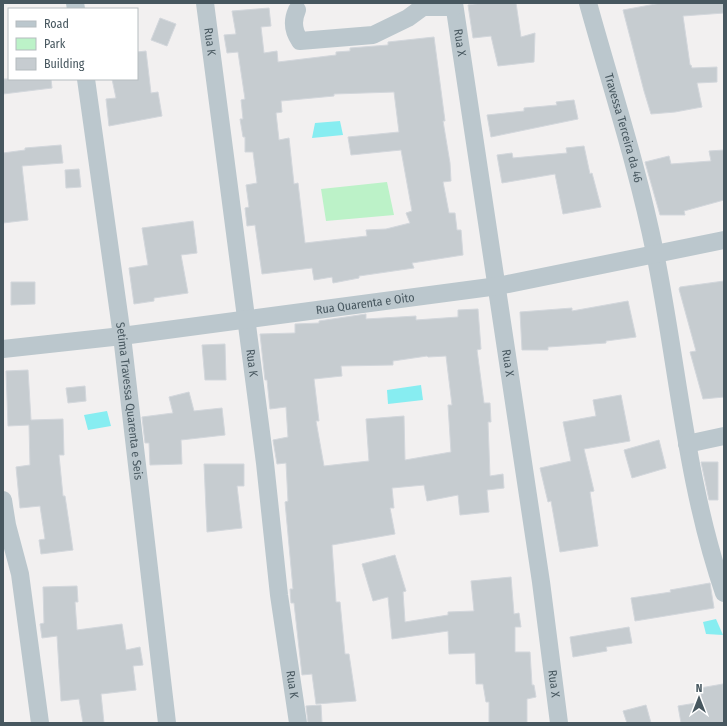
<svg xmlns="http://www.w3.org/2000/svg" width="727" height="726" viewBox="0 0 727 726" font-family="'Fira Sans Condensed',sans-serif">
  <rect width="100%" height="100%" fill="#f2f0f0"/>
  <path fill="#bcf2c8" d="M387,182L394,215L326,221L321,189Z"/>
  <g fill="#87edf1">
    <path d="M340,121L343,135L312,138L315,123Z"/>
    <path d="M421,385L423,400L388,404L387,390Z"/>
    <path d="M107,411L111,426L88,430L84,415Z"/>
    <path d="M716,619L723,635L706,634L703,622Z"/>
  </g>
  <g fill="#c6ccd0" stroke="#d3d7dc" fill-rule="evenodd">
    <path d="M481,3H516L521,37L535,33L534,62L498,66L491,36L473,38L468,5Z"/>
    <path d="M661,3H724V13L683,16L690,65H691L692,68L717,67V82L697,83L702,107L675,112L651,114L644,91L623,10Z"/>
    <path d="M269,8L271,26L261,27L264,53L277,51L278,62L336,55V52L350,51V48L388,45V42L434,37L445,121H443L450,163L451,181L443,182L449,213H455L457,230H461L463,255L412,263L414,268L359,276V278L333,283L332,277L314,280L312,268L262,274L255,225L247,226L245,208L249,207L246,185L257,183L253,152H245V137H243L240,119H243L241,100L245,99L238,52L227,53L224,35L236,34L232,11ZM394,92L399,132L348,137L351,155L401,150L412,211L406,213L410,223L386,229L366,230L367,236L305,243L298,183L294,184L289,138L279,140L276,113L282,112L281,101L334,96V94Z"/>
    <path d="M160,18L176,24L167,46L151,40Z"/>
    <path d="M146,51L151,93L158,92L162,116L109,126L106,99L116,98L112,79H137V52Z"/>
    <path d="M3,79H51L52,88L3,94Z"/>
    <path d="M574,100L578,119L491,137L487,115L524,111V108L557,105L556,102Z"/>
    <path d="M61,145L63,163L22,166L28,220L3,223V153L25,150V148Z"/>
    <path d="M584,146L590,174L592,173L601,207L563,214L555,174L502,183L497,155L512,153L513,158L567,153L566,148Z"/>
    <path d="M724,150V200L684,211L685,215H660L645,162L669,156L671,164L711,161L709,151Z"/>
    <path d="M79,169L81,187L66,188L65,170Z"/>
    <path d="M193,221L197,253L181,255L188,293L154,298V301L134,304L129,268L148,265L142,228Z"/>
    <path d="M724,281V397L703,399L690,352L696,351L679,289L680,287Z"/>
    <path d="M11,282H35V304L11,305Z"/>
    <path d="M628,301L636,337L606,341V343L548,347V350H522L520,312L572,308V311Z"/>
    <path d="M478,309L481,349L477,350L484,403H490L491,422H488L490,476L503,474L504,488L487,490L489,512L460,515L458,495L427,501L424,485L392,488L394,508H390L395,534L332,545L336,602H340L345,654H349L356,701L316,704L312,674L302,675L294,603H291L290,589H293L285,502L288,501L286,463L277,464L273,440L288,437L286,407L270,409L267,380H265L260,334L295,333V324L319,323V321L366,314V319L416,316V320L458,317V310ZM427,356L428,357L446,356L452,405H448L451,452L405,460L404,416L366,419L369,461L324,466L316,421H319L314,379L342,376L341,366L393,365V361Z"/>
    <path d="M225,344L226,380H205L202,345Z"/>
    <path d="M28,370L31,420L63,419L64,455H59L63,496H65L73,550L41,554L39,540L45,539L40,506L20,508L16,467L30,465L29,425L8,426L6,371Z"/>
    <path d="M85,386L86,401L68,403L66,388Z"/>
    <path d="M189,392L194,411L222,408L225,435L181,440L182,464L150,465L149,443H145L142,417L173,413L169,397Z"/>
    <path d="M621,395L630,441L584,449L594,491L590,492L598,546L560,552L551,501L548,502L540,468L571,461L563,422L596,416L593,400Z"/>
    <path d="M659,440L666,468L632,478L624,450Z"/>
    <path d="M701,462H718V500H709Z"/>
    <path d="M204,464H244V486H237L242,528L207,532Z"/>
    <path d="M395,555L406,591L403,592L405,622L448,615V612L474,611L471,581L511,577L514,614L519,613L521,627H515V652H530L532,685H534L536,697L527,699V723H489V702H486L483,684H476L475,653L449,654L448,631L392,639L388,597L373,601L362,564Z"/>
    <path d="M710,583L714,608L635,621L631,598L671,592L670,590Z"/>
    <path d="M77,586L78,602H75L77,630L122,624L126,650L140,647L143,665L133,666L136,690L101,694L104,723H83L79,699L61,701L57,636L42,638L40,624L44,623L43,587Z"/>
    <path d="M629,627L632,643L606,647L607,651L573,657L570,637Z"/>
    <path d="M723,684L724,723H681L678,706L702,702L700,688Z"/>
    <path d="M321,705L322,723H308L306,706Z"/>
    <path d="M646,705L651,723H627L623,711Z"/>
  </g>
  <g fill="none" stroke-linecap="round" stroke-linejoin="round">
    <g stroke="#bbc7cd" stroke-width="18">
      <path d="M75,3L76,9"/>
      <path id="s1" d="M205,3L265,463L279,595L298,723"/>
      <path id="s2" d="M454,3L541,582L559,723"/>
      <path id="s3" d="M588,3C611,86 638,168 655,253C678,367 686,483 724,593"/>
      <path d="M297,10C292,21 293,31 300,41L373,35L408,18L423,7H454"/>
      <path id="s4" d="M86,79L122,336L167,723"/>
      <path id="s5" d="M3,349L122,336L498,286L724,240"/>
      <path d="M687,444L724,436"/>
      <path d="M3,500L7,525L20,574L40,723"/>
    </g>
  </g>
  <g text-anchor="middle" stroke-width="3" stroke-linejoin="round" paint-order="stroke">
    <g font-size="12" fill="#47575f" stroke="#fff">
      <text dy="4" stroke="none"><textPath href="#s1" startOffset="39">Rua K</textPath></text>
      <text dy="4" stroke="none"><textPath href="#s2" startOffset="40">Rua X</textPath></text>
      <text dy="4" stroke="none"><textPath href="#s3" startOffset="130">Travessa Terceira da 46</textPath></text>
      <text dy="4" stroke="none"><textPath href="#s5" startOffset="365">Rua Quarenta e Oito</textPath></text>
      <text dy="4" stroke="none"><textPath href="#s1" startOffset="363">Rua K</textPath></text>
      <text dy="4" stroke="none"><textPath href="#s2" startOffset="364">Rua X</textPath></text>
      <text dy="4" stroke="none"><textPath href="#s4" startOffset="325">Setima Travessa Quarenta e Seis</textPath></text>
      <text dy="4" stroke="none"><textPath href="#s2" startOffset="688">Rua X</textPath></text>
      <text dy="4" stroke="none"><textPath href="#s1" startOffset="687">Rua K</textPath></text>
    </g>
  </g>
  <rect width="727" height="726" fill="none" stroke="#47575f" stroke-width="8"/>
  <rect x="8" y="8" width="130" height="72" fill="#ffffff" stroke="#b5bcbf"/>
  <rect x="16" y="21" width="20" height="6" fill="#bbc7cd" stroke="#b5bcbf"/>
  <text x="44" y="28" font-size="12" fill="#47575f">Road</text>
  <rect x="16" y="38" width="20" height="12" fill="#bcf2c8" stroke="#b5bcbf"/>
  <text x="44" y="48" font-size="12" fill="#47575f">Park</text>
  <rect x="16" y="58" width="20" height="12" fill="#c6ccd0" stroke="#b5bcbf"/>
  <text x="44" y="68" font-size="12" fill="#47575f">Building</text>
  <g transform="translate(699 698)" stroke="#ffffff" stroke-width="3" paint-order="stroke">
  <path d="M0-3L7 15L0 10L-7 15Z" fill="#47575f"/>
  <text y="-6" font-size="11" font-weight="bold" text-anchor="middle" fill="#47575f">N</text>
  </g>
</svg>
